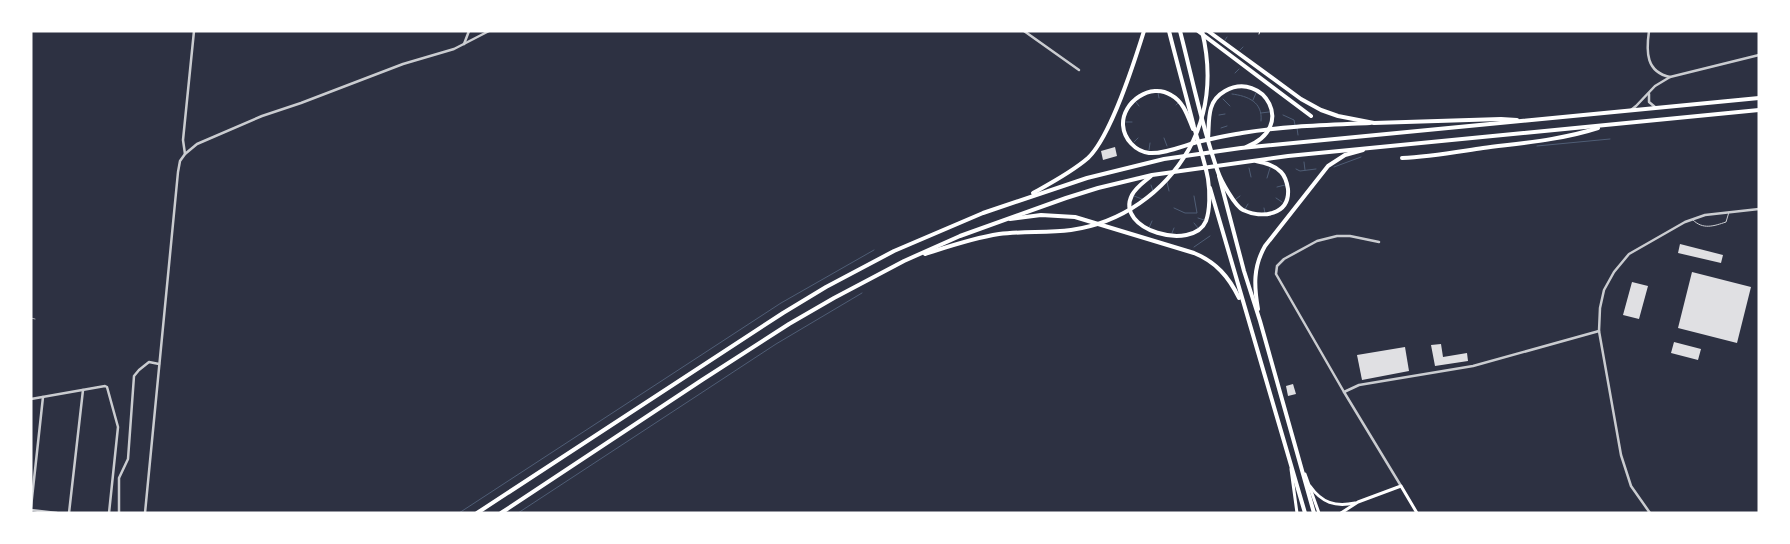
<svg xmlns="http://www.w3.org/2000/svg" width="1790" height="544" viewBox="0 0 1790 544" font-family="Mulish,sans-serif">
  <rect width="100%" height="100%" fill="#2d3142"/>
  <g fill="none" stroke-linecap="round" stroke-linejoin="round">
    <g stroke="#4f5d75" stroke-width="1">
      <path d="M1225,40L1227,37"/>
      <path d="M1240,50L1243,47"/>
      <path d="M1235,73L1239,69"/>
      <path d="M1158,93L1159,98"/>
      <path d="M1232,94C1248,96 1263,102 1261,121"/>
      <path d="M1223,99L1230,106"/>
      <path d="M1253,100L1256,93"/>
      <path d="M1136,102L1139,106"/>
      <path d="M1176,105L1178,103"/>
      <path d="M1261,113L1269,112"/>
      <path d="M1219,115L1225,114"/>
      <path d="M1283,115L1294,120L1295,125"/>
      <path d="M1126,122H1132"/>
      <path d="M1221,128L1227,126"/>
      <path d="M1297,128L1298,135"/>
      <path d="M1164,138L1167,146"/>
      <path d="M1134,142L1138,138"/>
      <path d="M1537,146L1610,139"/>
      <path d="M1149,150L1150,143"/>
      <path d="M1304,162L1305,170"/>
      <path d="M1334,167L1361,157"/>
      <path d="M1249,168L1251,177"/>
      <path d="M1296,169L1300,171L1316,169"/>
      <path d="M1267,178L1270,168"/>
      <path d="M1167,182L1169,191"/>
      <path d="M1151,185L1153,191"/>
      <path d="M1277,187L1285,185"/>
      <path d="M1134,196L1142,199"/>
      <path d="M1276,198L1282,202"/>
      <path d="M1236,199L1240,196"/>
      <path d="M1174,208L1185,213H1197L1194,196"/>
      <path d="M1264,208L1265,213"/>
      <path d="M1245,209L1248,204"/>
      <path d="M1198,218L1204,220"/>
      <path d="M1194,223L1198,228"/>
      <path d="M1149,228L1152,221"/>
      <path d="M1172,233L1174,228"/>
      <path d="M1194,247L1210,236"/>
      <path d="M459,513L781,303L874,250"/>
      <path d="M518,513L776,344L862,293"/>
    </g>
  </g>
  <g fill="#e0e0e3">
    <path d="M1115,147L1117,156L1103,160L1101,151Z"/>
    <path d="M1680,244L1723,255L1721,263L1678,253Z"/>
    <path d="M1692,272L1751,287L1737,343L1678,328Z"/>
    <path d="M1632,282L1648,286L1639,319L1623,315Z"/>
    <path d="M1674,342L1701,349L1698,360L1671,353Z"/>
    <path d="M1441,344L1443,357L1467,353L1468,361L1435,366L1431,345Z"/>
    <path d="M1405,347L1409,371L1362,380L1357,355Z"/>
    <path d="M1293,384L1296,394L1288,396L1286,386Z"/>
  </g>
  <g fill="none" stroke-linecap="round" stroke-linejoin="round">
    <path stroke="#fff" stroke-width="1" d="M1259,34L1260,31"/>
    <path stroke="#caccd0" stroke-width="1" d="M1693,220C1703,230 1714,226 1726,222L1729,212"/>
    <g stroke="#caccd0" stroke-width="2.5">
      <path d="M1024,31L1079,70"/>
      <path d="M1649,31C1646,52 1646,72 1670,77"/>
      <path d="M464,44L469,31"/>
      <path d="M185,154L183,140L194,31"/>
      <path d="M1344,392L1276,274L1277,266L1284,259L1317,241L1337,236H1350L1379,242"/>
      <path d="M31,399L105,386L107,387L118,427L109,513"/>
      <path d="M31,507L43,397"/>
      <path d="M31,510L57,513"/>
      <path d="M69,513L83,390"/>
      <path d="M119,513V478L128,459L134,376L139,370L149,362L159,364"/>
    </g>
    <g stroke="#caccd0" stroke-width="2.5">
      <path d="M1649,94V102L1655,107"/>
      <path d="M1631,110L1636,106L1655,86L1670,77L1759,55"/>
      <path d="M1401,486L1344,392L1359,385L1473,366L1599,331"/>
      <path d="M145,513L178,172L180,161L185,154L197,144L262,116L301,103L403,64L454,49L489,31"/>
      <path d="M1650,513L1631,486L1621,455L1599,331L1600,308L1604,290L1614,272L1629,254L1685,222L1705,215L1759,209"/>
    </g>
    <g stroke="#fff" stroke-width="3">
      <path d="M1291,469L1297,513"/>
      <path d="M1305,474L1319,513"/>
      <path d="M1310,486C1322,503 1335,507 1355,503"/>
      <path d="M1341,513L1358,502L1401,486L1417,513"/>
    </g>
    <g stroke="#fff" stroke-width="4">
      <path d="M1193,129C1188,117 1184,102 1171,95C1151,82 1122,102 1123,125C1124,139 1135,151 1149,153C1164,154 1180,147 1194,143C1209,139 1226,136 1242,133C1284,126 1327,125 1370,123"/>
      <path d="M1208,139C1209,129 1208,118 1211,108C1213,101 1218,95 1225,91C1263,70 1298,127 1246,147"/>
      <path d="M1219,176L1244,271L1260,321L1314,513"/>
      <path d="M1210,188L1305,513"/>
      <path d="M1010,219L1041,215L1075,217L1194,253C1216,262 1229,277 1239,298"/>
      <path d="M1258,309C1254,286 1253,267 1265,246L1328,166L1345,155L1363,150"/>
    </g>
    <g stroke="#fff" stroke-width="4">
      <path d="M1180,31C1192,77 1202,128 1218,172C1221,181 1235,206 1243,210C1262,219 1290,215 1288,189C1287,183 1285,176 1281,172C1274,165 1265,163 1256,161"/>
      <path d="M1198,31L1311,116"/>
      <path d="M1208,31L1301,99L1321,110L1338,116L1374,123L1501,119L1517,120"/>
      <path d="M1402,158C1429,157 1456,152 1483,148C1521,143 1561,140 1598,128"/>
      <path d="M1151,176C1144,182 1136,187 1132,195C1114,230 1193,252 1206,221C1210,210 1210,192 1208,179C1205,162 1199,145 1194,127C1186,95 1177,63 1169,31"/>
      <path d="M1033,193C1051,183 1072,172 1088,158C1111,136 1134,63 1144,31"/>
      <path d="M925,254C950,246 973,238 999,234C1023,231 1047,233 1071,230C1121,223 1164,193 1189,149C1209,112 1212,72 1202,31"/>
      <path d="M477,513L783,313L826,287L894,251L983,213L1087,178L1164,159L1241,148L1759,98"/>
      <path d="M501,513L702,380L789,324L834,298L904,261L960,236L1066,198L1098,188L1152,175L1288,156L1759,110"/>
    </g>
    <path stroke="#abadb3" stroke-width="1" d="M31,318L35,319"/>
  </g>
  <rect width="1790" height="544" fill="none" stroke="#ffffff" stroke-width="65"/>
</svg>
